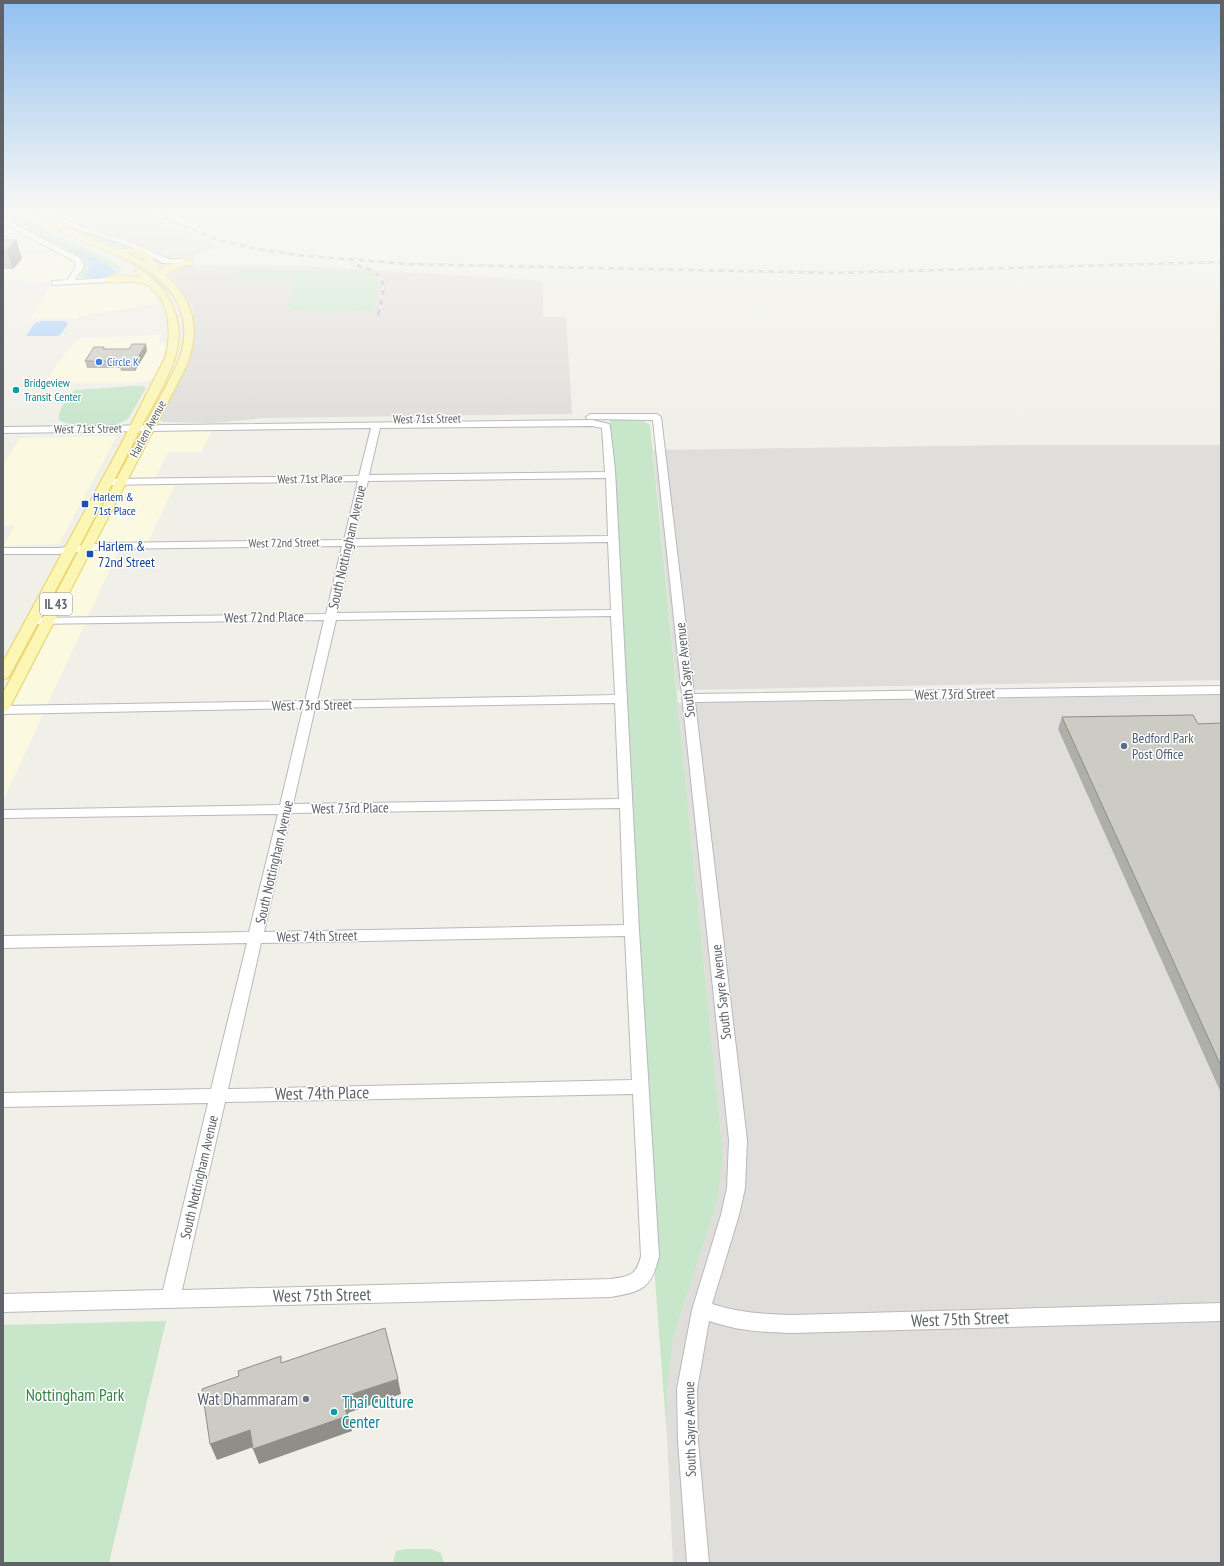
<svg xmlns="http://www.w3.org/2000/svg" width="1224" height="1566" viewBox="0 0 1224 1566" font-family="'PT Sans Narrow',sans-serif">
  <rect width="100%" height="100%" fill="#f0efe8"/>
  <g fill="#fcf9e1">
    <path d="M73,254L82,260L83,269L80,272L81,277L86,279L42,281L3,279V255Z"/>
    <path d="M116,281H136L145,284L160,303L80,316L76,319H31L51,285Z"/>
    <path d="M161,335L159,342L166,345V348L160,365L154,377L151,379L136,383H44L73,343L76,340L82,338Z"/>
    <path d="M212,430L202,452H168L155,478H178L146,547L120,548L3,801V722L151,434L161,431Z"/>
    <path d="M117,436L59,544L3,546L14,526H3V464L20,438Z"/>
  </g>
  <g fill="#e0deda">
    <path d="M43,208H129L219,247L161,265L311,266L543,281V317H566L572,414L263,418L215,423L164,422L160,420V416L189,357L193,346L194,325L192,306L172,279L146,254L126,245L75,229L61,223Z"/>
    <path d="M237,208H466L244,210Z"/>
    <path d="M1041,208H1194L1052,212Z"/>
    <path d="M1019,445H1221V680L677,690L653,450Z"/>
    <path d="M1221,695V1563H673L667,1437V1394L673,1339L717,1201L721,1135L678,703Z"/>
  </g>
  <g fill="#c7e6ca" fill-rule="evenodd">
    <path d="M3,208H20C30,219 41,228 54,235C67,241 117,259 122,269C114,278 88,283 78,275L83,269L82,260L73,254L3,217ZM41,234L91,255L117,270C108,278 96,276 85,275L89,264C82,250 53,244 41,234Z"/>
    <path d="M28,208H32C73,249 135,249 173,295H171C155,283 142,270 124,260C92,244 54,236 28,208Z"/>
    <path d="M75,229L117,242L128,247L121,249L72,230Z"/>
    <path d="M248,269L366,272L378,282L377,296L373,309L370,310C346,311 308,316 286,306L297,279L231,278L240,270Z"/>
    <path d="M133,386H141L146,388L128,419C125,420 121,423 117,424C106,426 66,426 59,420C57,412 68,395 75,390Z"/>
    <path d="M610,419L642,420L650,425L723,1155L717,1201L673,1339L667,1394V1437L654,1266Z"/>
    <path d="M166,1321L109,1563H3V1325Z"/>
    <path d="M407,1549H431L441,1553L444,1563H393L396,1551Z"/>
  </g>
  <g fill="#aed2fb">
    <path d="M40,234L91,255L117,271C110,277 94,280 85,275L89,267L87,261L79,254Z"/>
    <path d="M41,321H65L68,324L61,334L58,336H26L34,324Z"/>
  </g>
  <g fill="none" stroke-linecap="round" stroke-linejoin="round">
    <g stroke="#b8b9be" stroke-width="2">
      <g id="minor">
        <path d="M47,208H53C67,228 113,235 135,244C145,248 155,254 166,258C174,261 186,257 193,262L189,264L163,263L130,246L74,228L52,215Z"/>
        <path d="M255,208H289L286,210H258Z"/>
        <path d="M3,218L80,258L84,266L75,280L108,278L112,280L108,282L52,285V281L68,280L76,266L74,261L3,223Z"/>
        <path d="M590,414H657L661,417L694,694L1221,686V694L695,702L747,1140L745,1188L739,1215L712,1304C740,1313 763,1314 792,1315L1221,1303V1321L792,1333C760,1332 739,1331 709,1321L697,1389L698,1441L709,1563H687L678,1441L677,1389L692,1310L721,1215L727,1188L729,1140L653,420L587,419L586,417Z"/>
        <path d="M592,420L609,424L610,426L615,470L639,930L659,1256C651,1289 643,1291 611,1297L3,1312V1294L163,1290L208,1103L3,1107V1093L211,1089L247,943L3,948V936L249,932L278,814L3,818V810L280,805L303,708L3,714V706L305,701L324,620L32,624L26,621L32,618L326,614L342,546L105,549L58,554H3V548H58L105,543L344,540L358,481L106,485L101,482L106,479L359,476L371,428L3,433V427ZM592,426L602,428L605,472L369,475L380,428ZM606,478L608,536L354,539L368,481ZM608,542L611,610L337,613L353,546ZM611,616L615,695L317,701L336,620ZM615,703L619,799L293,804L315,708ZM620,808L624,925L264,932L291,813ZM625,936L632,1080L228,1089L261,943ZM633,1094L641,1256C636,1276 630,1276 611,1279L182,1290L225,1102Z"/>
      </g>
    </g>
    <g stroke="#ead267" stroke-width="2">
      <g id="major">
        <path d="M33,208H42L67,228L117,250L145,247L147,253L160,267L157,269L159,271L166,266L189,259L192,260L193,262L192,264L172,270L165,275C196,301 201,334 184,371L10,707L8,710L3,712V693L174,371C183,352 188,332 181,312C162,249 71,255 33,208ZM138,252L147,263L127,253Z"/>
        <path d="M139,269C145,271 149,276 154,280C171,296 182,321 178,345C174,372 152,405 140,430C103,503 64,575 25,647L10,675L8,678L3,679V662L119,448L165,358C173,333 170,287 137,282C128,281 109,285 104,280C111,273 131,276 141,278L135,272Z"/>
      </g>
    </g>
    <use href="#minor" fill="#fff" fill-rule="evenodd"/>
    <use href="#major" fill="#fbf6b3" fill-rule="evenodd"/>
    <g stroke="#b6b6b7" stroke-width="2.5">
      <g id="rail">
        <path d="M142,208L212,238L252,248L296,255L407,264L834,273L1221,262"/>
        <path d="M158,208L172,216"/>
        <path d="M352,264C388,273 387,282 378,315"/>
      </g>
    </g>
    <use href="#rail" stroke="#fff" stroke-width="1.5" stroke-dasharray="5" stroke-linecap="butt"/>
  </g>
  <g fill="#afafa9">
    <path d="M3,240H16L22,259L13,269H3Z"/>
    <path d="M104,347L105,349L147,351L135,371H121L120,368H87L85,361Z"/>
    <path d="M1062,717L1198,724L1221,723V1093L1058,729Z"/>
  </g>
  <g fill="#8f8e89">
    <path d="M16,240L22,259L13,269L7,250Z"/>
    <path d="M146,344L147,351L135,371L133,365Z"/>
    <path d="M398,1379L401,1394L348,1413L352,1431L259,1464L253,1449L343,1397Z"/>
    <path d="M250,1430L256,1446L217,1460L210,1444Z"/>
  </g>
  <g fill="#cccbc4" stroke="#8f8e89">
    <path d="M3,240H16L7,250H3Z"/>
    <path d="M132,344H146L133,365H119L121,361H85L94,347H104L103,349H129Z"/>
    <path d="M1193,715L1198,724L1221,723V1066L1062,717Z"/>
    <path d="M385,1328L398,1379L343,1397L347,1416L253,1449L250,1430L210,1444L202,1389L239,1376L238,1371L281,1356V1363Z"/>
  </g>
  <linearGradient id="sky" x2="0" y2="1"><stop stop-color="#91c0f0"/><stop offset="0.49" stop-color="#f8f8f5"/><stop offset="1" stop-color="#f8f8f5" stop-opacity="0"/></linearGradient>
  <rect width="1224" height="428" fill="url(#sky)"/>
  <circle fill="#3f7fe0" stroke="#fff" stroke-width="1.5" cx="99" cy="362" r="4"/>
  <g fill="#0f9aa8" stroke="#fff" stroke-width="1.5">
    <circle cx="16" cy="390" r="4"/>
    <circle cx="334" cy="1412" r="4"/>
  </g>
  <g fill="#1a4fb4" stroke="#fff" stroke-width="1.5">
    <rect x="81" y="500" width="8" height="8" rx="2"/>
    <rect x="86" y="550" width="8" height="8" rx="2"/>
  </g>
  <circle fill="#5c6f8a" stroke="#fff" stroke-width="1.5" cx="1124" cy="746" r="4"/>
  <circle fill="#6b7280" stroke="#fff" stroke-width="1.5" cx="306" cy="1399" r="4"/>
  <g text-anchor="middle" stroke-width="3" stroke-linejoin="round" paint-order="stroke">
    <g font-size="12" fill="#366cbe" stroke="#fff" text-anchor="start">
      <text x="107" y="366">Circle K</text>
    </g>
    <g font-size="12" fill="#0d838f" stroke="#fff" text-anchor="start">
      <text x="24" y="387">Bridgeview<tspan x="24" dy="14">Transit Center</tspan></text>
    </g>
    <g font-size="12" fill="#5f6267" stroke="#fff">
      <text transform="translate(427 419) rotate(-1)" y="4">West 71st Street</text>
      <text transform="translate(88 429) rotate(-1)" y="4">West 71st Street</text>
      <text transform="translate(148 429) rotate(-62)" y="4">Harlem Avenue</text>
      <text transform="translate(310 479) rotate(-1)" y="4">West 71st Place</text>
      <text transform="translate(284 543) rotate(-1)" y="4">West 72nd Street</text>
    </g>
    <g font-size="12" fill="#164399" stroke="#fff" text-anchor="start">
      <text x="93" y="501">Harlem &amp;<tspan x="93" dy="14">71st Place</tspan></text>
    </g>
    <rect fill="#fff" stroke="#8f9195" stroke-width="1" x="40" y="593" width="32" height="22" rx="3"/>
    <g font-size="13" font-weight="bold" fill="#5f6267">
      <text x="56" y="609">IL 43</text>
    </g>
    <g font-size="14" fill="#164399" stroke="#fff" text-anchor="start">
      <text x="98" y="551">Harlem &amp;<tspan x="98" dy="16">72nd Street</tspan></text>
    </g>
    <g font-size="14" fill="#5f6267" stroke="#fff">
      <text transform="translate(347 547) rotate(-77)" y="5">South Nottingham Avenue</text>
      <text transform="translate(264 617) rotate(-1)" y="5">West 72nd Place</text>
      <text transform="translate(685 670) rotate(-96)" y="5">South Sayre Avenue</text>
      <text transform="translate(955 694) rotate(-1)" y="5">West 73rd Street</text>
      <text transform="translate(312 705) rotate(-1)" y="5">West 73rd Street</text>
      <text transform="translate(350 808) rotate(-1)" y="5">West 73rd Place</text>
      <text transform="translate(274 862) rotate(-77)" y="5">South Nottingham Avenue</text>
      <text transform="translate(317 936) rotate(-1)" y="5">West 74th Street</text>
      <text transform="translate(721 992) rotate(-96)" y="5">South Sayre Avenue</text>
      <text transform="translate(199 1177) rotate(-77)" y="5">South Nottingham Avenue</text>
      <text transform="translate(690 1429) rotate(-91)" y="5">South Sayre Avenue</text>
    </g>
    <g font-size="14" fill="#4e5e75" stroke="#fff" text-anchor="start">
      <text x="1132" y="743">Bedford Park<tspan x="1132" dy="16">Post Office</tspan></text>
    </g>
    <g font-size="17" fill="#5f6267" stroke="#fff">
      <text transform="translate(322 1093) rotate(-1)" y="6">West 74th Place</text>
      <text transform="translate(322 1295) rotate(-1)" y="6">West 75th Street</text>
      <text transform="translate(960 1319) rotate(-2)" y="6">West 75th Street</text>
    </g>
    <g font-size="17" fill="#3a8345" stroke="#fff">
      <text x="75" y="1401">Nottingham Park</text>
    </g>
    <g font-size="17" fill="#5b616d" stroke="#fff" text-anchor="end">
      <text x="298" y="1405">Wat Dhammaram</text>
    </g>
    <g font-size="17" fill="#0d838f" stroke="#fff" text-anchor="start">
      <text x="342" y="1408">Thai Culture<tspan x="342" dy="20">Center</tspan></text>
    </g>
  </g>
  <rect width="1224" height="1566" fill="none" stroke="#5f6267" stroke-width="8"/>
</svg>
